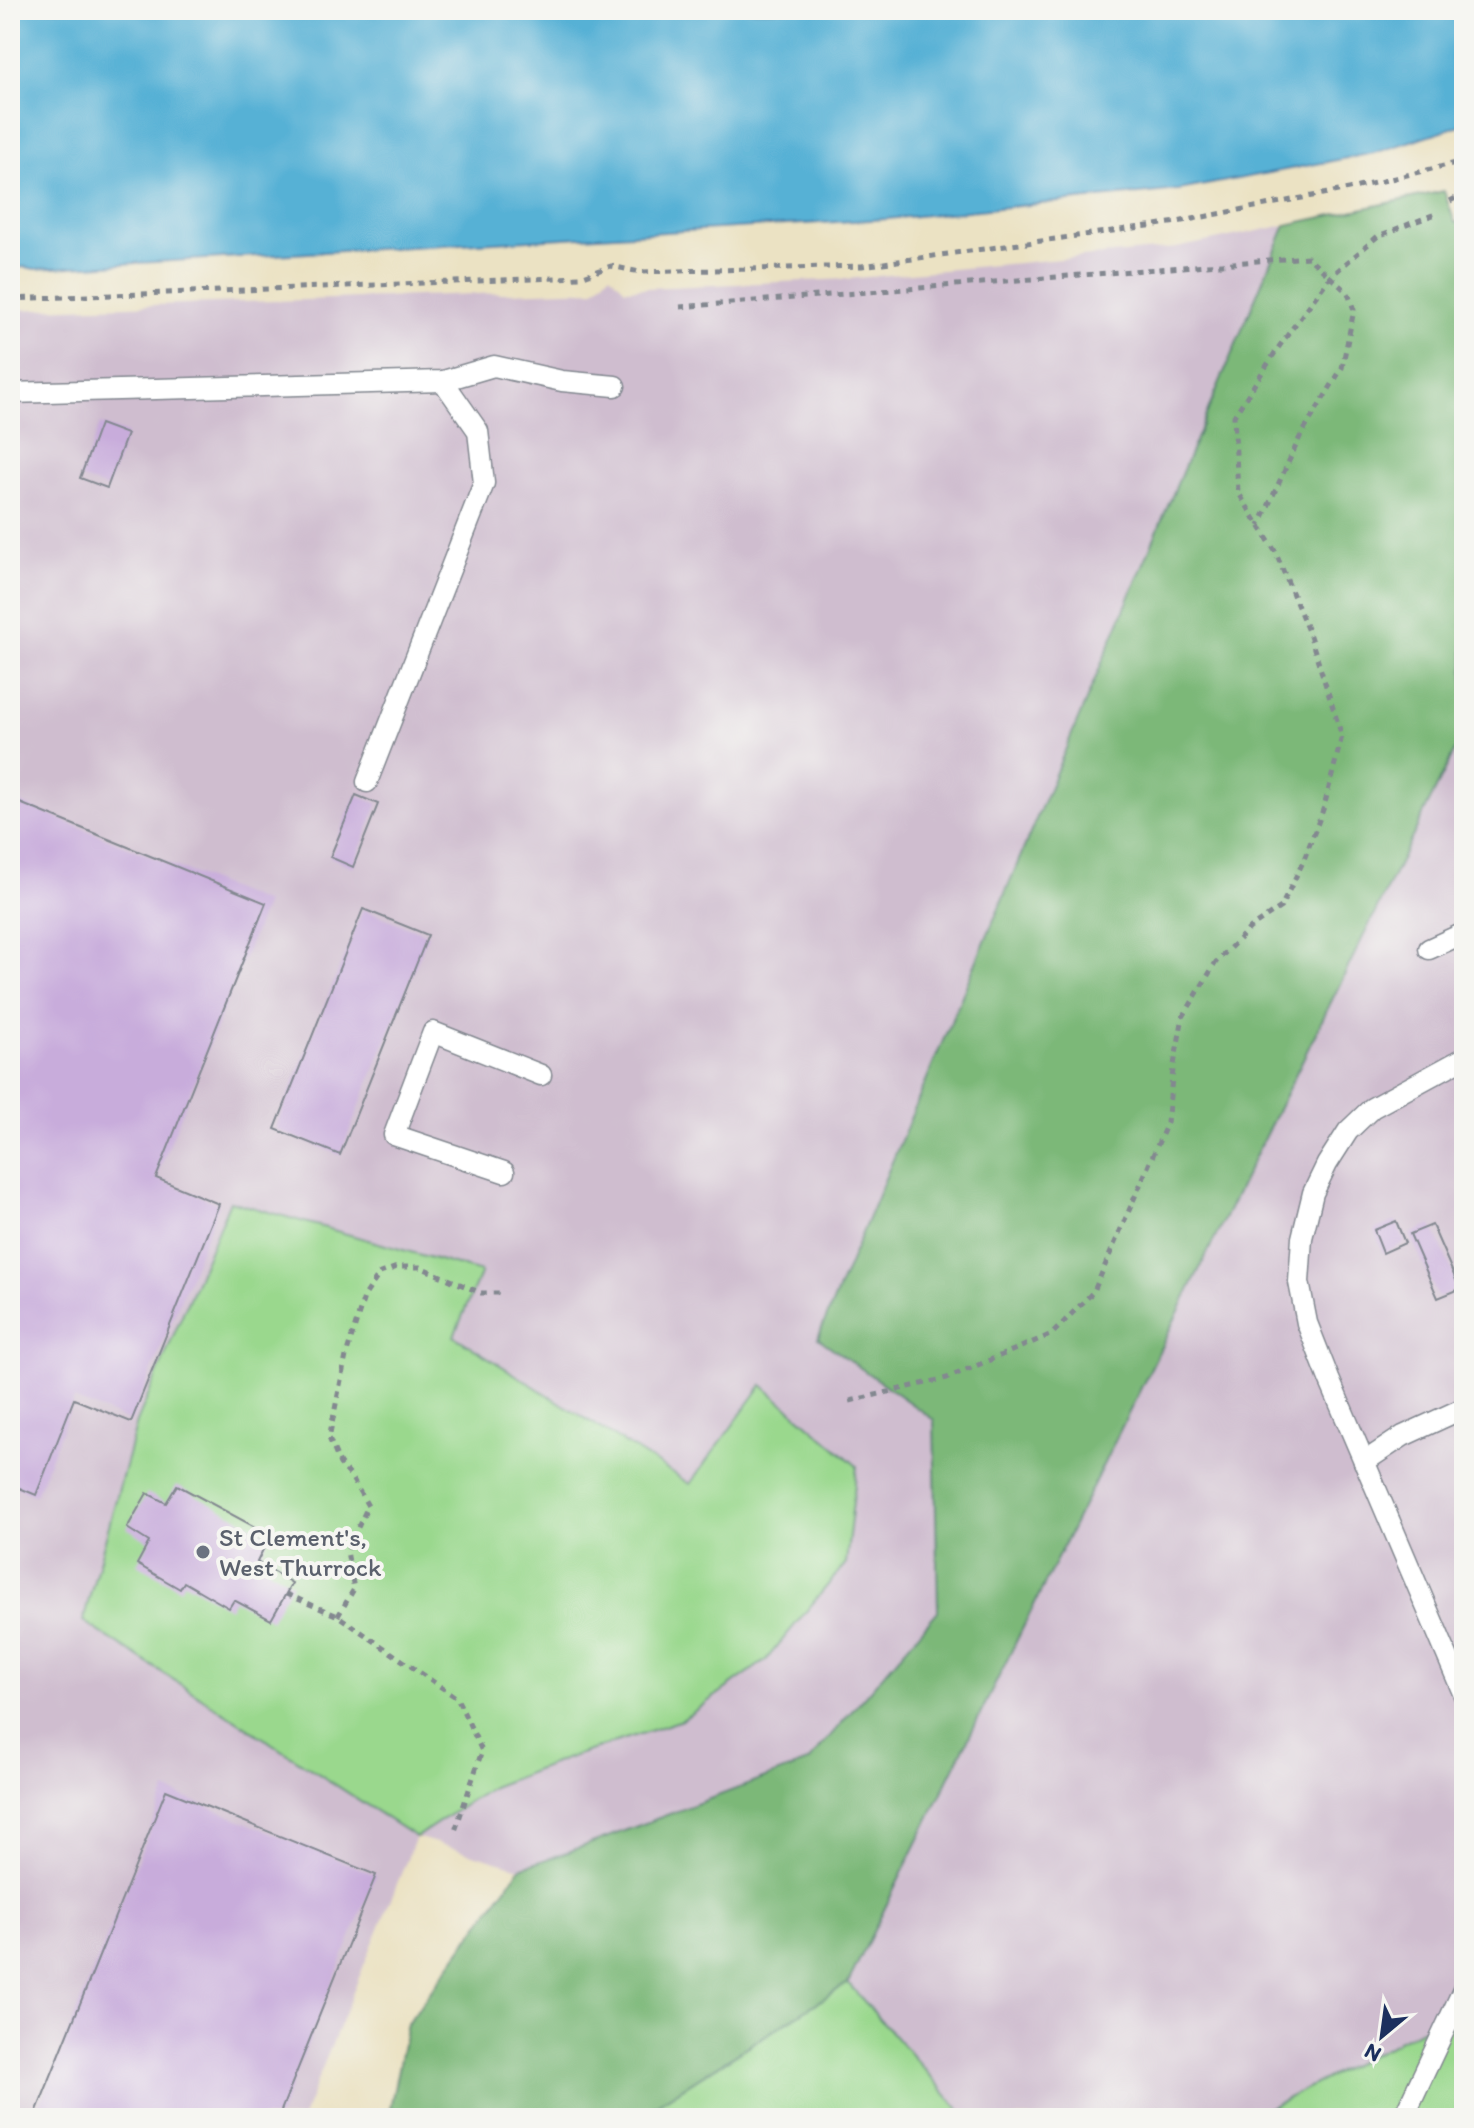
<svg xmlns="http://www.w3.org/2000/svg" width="1474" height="2128" viewBox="0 0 1474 2128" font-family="Itim,sans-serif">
  <rect width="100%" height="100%" fill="#f6f6f2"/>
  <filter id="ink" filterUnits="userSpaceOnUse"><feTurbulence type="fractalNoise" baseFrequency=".0125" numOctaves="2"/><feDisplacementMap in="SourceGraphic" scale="16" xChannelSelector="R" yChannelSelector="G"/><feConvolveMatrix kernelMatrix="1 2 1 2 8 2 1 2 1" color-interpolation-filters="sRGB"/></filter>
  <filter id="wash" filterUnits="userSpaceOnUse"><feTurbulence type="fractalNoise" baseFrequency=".006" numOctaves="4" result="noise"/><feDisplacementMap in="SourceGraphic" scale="32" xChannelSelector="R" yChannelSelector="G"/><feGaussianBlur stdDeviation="1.8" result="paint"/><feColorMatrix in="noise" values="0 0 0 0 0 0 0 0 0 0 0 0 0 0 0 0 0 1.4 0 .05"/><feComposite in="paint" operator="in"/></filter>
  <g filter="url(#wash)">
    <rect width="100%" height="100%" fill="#ebe2c3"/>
    <g fill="#cfbdcf">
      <path d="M1286,225L818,1338L934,1420L938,1611L808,1762L568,1852L520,1868L416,1837L302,2118H10V310L594,290L610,274L625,289L847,279L1177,248Z"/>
      <path d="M1464,732V2007L1249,2118H967L848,1983Z"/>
    </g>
    <g fill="#9ad88d" stroke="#5a8476" stroke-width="2">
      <path d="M230,1201L481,1272L454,1336L690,1484L762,1385L857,1466L846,1563L766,1660L682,1720L565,1759L492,1787L416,1837L83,1621L137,1422Z"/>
      <path d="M848,1983L967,2118H635Z"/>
      <path d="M1464,2007V2118H1249Z"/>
    </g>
    <path fill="#7bb878" stroke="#4b746b" stroke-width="2" d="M1444,191L1455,223L1464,219V732L848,1983L635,2118H388L407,2024L520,1868L568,1852L808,1762L938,1611L934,1420L818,1338L1286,225Z"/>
    <path fill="#57b1d5" stroke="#39709a" stroke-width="2" d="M10,10H1464V124L1374,153L1179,190L887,219L35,269L25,267L10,268Z"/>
    <g id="blocks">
      <g fill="#c8acdb">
        <path d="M100,424L127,434L107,488L80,478Z"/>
        <path d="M356,795L378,804L353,867L330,857Z"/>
        <path d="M10,799L266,903L156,1178L219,1204L131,1422L74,1399L36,1495L10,1484Z"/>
        <path d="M363,909L428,935L340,1155L275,1129Z"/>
        <path d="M1396,1221L1405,1243L1383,1253L1374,1230Z"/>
        <path d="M1432,1225L1460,1289L1438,1298L1410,1234Z"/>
        <path d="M177,1485L270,1535L257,1562L292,1583L271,1620L234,1600L229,1608L184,1582L180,1589L137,1564L149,1542L127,1528L147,1493L166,1503Z"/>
        <path d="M166,1790L376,1875L278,2118H34Z"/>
      </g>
    </g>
  </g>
  <g filter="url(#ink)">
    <use href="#blocks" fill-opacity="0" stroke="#838890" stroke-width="2"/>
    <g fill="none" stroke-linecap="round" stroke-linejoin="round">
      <g stroke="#838890" stroke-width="23">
        <g id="lane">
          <path d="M10,393L443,381L494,366L562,381L615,386"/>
          <path d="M367,782L484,483L478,431L443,381"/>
          <path d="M1429,949L1464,933"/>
          <path d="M1464,1058L1372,1108L1348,1131L1327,1164L1313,1193L1302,1238L1299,1282L1307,1323L1329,1379L1464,1695"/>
          <path d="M504,1172L394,1135L433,1032L541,1075"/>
          <path d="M1364,1462L1403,1436L1464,1408"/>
          <path d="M1403,2118L1464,1988"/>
        </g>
      </g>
      <g stroke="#838890" stroke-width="5" stroke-dasharray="6 6" stroke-linecap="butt">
        <path d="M1450,201L1464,194"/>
        <path d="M10,299L581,277L611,266L640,272L862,266L1177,222L1354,188L1464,161"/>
        <path d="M680,307L1308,257L1348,293L1354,310L1342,368L1300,437L1259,526"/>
        <path d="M850,1401L947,1378L1052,1334L1094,1291L1167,1123L1173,1070L1183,1017L1216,962L1250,928L1281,907L1303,862L1324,807L1342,736L1310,636L1275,551L1238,492L1234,416L1278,348L1330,277L1378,236L1438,213"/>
        <path d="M286,1594L338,1616L457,1698L482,1751L454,1834"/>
        <path d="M338,1616L354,1589L347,1551L368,1506L350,1475L340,1464L329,1438L346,1356L364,1297L380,1273L397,1267H420L481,1293H502"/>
      </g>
      <use href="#lane" stroke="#fff" stroke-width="20"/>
    </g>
  </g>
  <circle fill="#6b7280" stroke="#f6f6f2" stroke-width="3" cx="203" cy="1552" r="8"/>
  <g text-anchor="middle" stroke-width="8" stroke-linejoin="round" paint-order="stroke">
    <g font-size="26" fill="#5b616d" stroke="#f6f6f2" text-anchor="start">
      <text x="219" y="1546">St Clement's,<tspan x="219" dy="30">West Thurrock</tspan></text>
    </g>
  </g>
  <rect width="1474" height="2128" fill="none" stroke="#f6f6f2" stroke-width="40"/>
  <g transform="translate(1382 2036) rotate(209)" stroke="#f6f6f2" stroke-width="6" paint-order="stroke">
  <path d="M0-6L14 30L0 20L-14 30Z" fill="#1b2f5e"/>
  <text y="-12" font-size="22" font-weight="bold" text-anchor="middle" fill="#1b2f5e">N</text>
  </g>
</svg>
